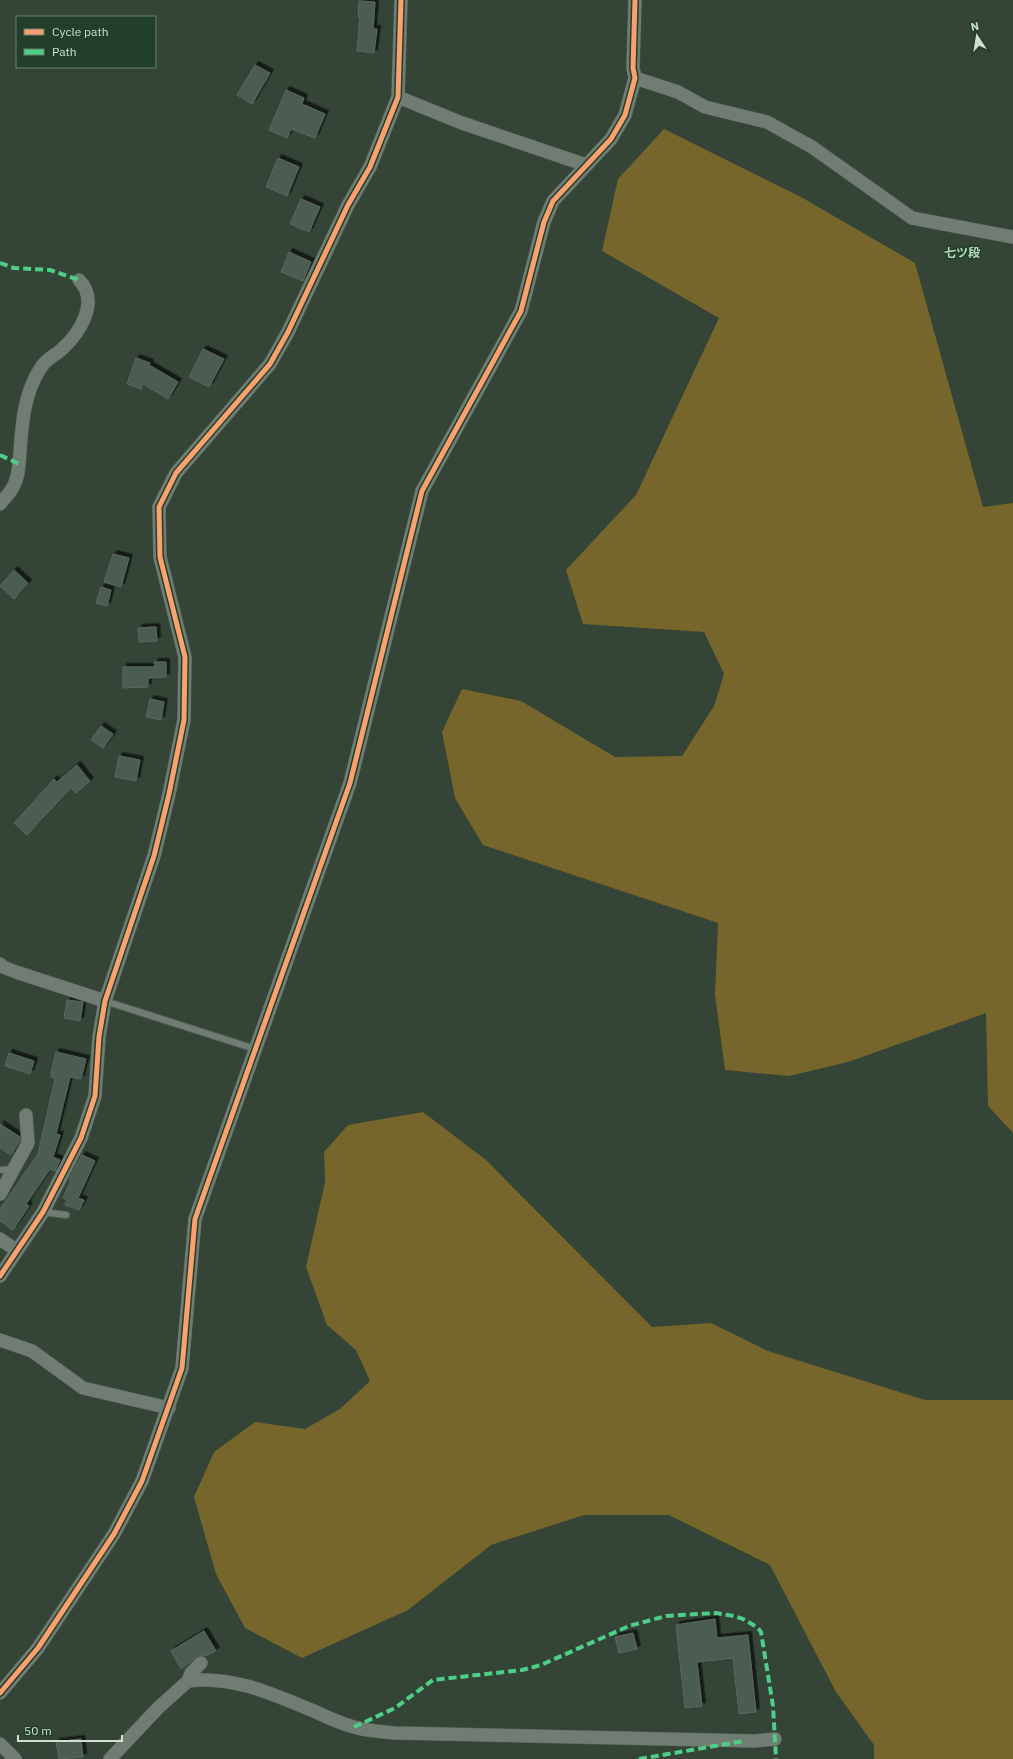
<svg xmlns="http://www.w3.org/2000/svg" width="1013" height="1759" viewBox="0 0 1013 1759" font-family="'IBM Plex Sans','Noto Sans JP',sans-serif">
  <defs>
    <filter id="shadow"><feDropShadow dx="3.5" dy="-3.5" stdDeviation="0" flood-color="#0009"/></filter>
  </defs>
  <rect width="100%" height="100%" fill="#344437"/>
  <g fill="#77662b">
    <path d="M664,129L801,197L915,263L983,507L1013,503V1133L988,1106L986,1013L848,1062L789,1076L725,1070L715,995L718,923L483,845L455,798L442,732L462,689L521,701L615,757L682,756L714,706L724,674L704,632L583,624L566,570L636,495L719,318L602,251L618,179Z"/>
    <path d="M423,1112L486,1160L652,1327L711,1323L768,1351L925,1400H1013V1759H874V1745L836,1692L770,1565L669,1515H584L491,1545L408,1610L302,1658L245,1628L216,1574L194,1497L214,1452L255,1422L305,1429L340,1409L370,1381L356,1350L327,1325L306,1267L325,1182L324,1152L348,1125Z"/>
  </g>
  <g fill="#4b5b51" stroke="#59685f" filter="url(#shadow)">
    <path d="M359,1L375,2L373,29H377L374,53L357,51L360,17H358Z"/>
    <path d="M255,65L270,73L252,104L237,95Z"/>
    <path d="M286,90L304,98L302,104L325,114L315,138L291,129L287,138L269,130Z"/>
    <path d="M278,158L299,167L287,196L266,187Z"/>
    <path d="M301,199L320,207L309,232L290,224Z"/>
    <path d="M289,252L311,262L303,281L281,272Z"/>
    <path d="M203,349L224,359L209,387L189,377Z"/>
    <path d="M136,358L150,363L149,365L178,382L168,399L143,384L141,389L127,384Z"/>
    <path d="M113,554L129,558L121,587L104,582Z"/>
    <path d="M14,570L28,583L14,599L0,586Z"/>
    <path d="M101,587L111,590L107,606L96,603Z"/>
    <path d="M156,627L157,641L139,642L138,628Z"/>
    <path d="M154,662H166V677L148,678V687L123,688V667H155Z"/>
    <path d="M150,699L164,702L161,720L146,717Z"/>
    <path d="M101,726L113,734L103,748L91,740Z"/>
    <path d="M119,756L140,760L136,781L115,777Z"/>
    <path d="M77,765L90,781L76,793L71,788L27,835L14,823L54,779L57,782Z"/>
    <path d="M67,1000L83,1002L80,1021L64,1018Z"/>
    <path d="M56,1052L86,1059L81,1079L70,1077L56,1134L60,1135L53,1157L60,1160L55,1171L50,1169L26,1204L29,1206L13,1230L0,1221V1209L38,1154L55,1079L51,1077V1073Z"/>
    <path d="M9,1053L34,1061L30,1074L5,1066Z"/>
    <path d="M0,1124L20,1137V1141L11,1155L0,1148Z"/>
    <path d="M82,1155L95,1161L78,1198L84,1200L79,1210L65,1205L67,1200L63,1198L71,1180L69,1179Z"/>
    <path d="M715,1619L717,1638L748,1635L756,1712L739,1714L733,1658L697,1662L702,1706L685,1708L676,1625Z"/>
    <path d="M204,1631L216,1651L205,1656L199,1655L181,1669L171,1651Z"/>
    <path d="M633,1633L637,1649L619,1653L615,1637Z"/>
    <path d="M81,1739L83,1757L59,1759L56,1742Z"/>
  </g>
  <g fill="none" stroke-linecap="round" stroke-linejoin="round">
    <g stroke="#536155" stroke-width="8">
      <g id="service">
        <path d="M105,1001L255,1049"/>
        <path d="M0,1170L14,1169"/>
        <path d="M43,1212L66,1215"/>
      </g>
    </g>
    <g stroke="#536155" stroke-width="14">
      <g id="minor">
        <path d="M635,78L678,92L705,107L767,122L812,147L912,218L1013,237"/>
        <path d="M398,97L462,123L586,165"/>
        <path d="M0,504C4,499 10,493 13,487C19,477 19,463 20,452C22,423 24,394 40,369C47,357 54,357 62,349C80,333 100,301 79,280"/>
        <path d="M0,964L3,967L16,972L105,1001"/>
        <path d="M0,1194L28,1143L26,1115"/>
        <path d="M0,1239L16,1250"/>
        <path d="M0,1276L43,1212L81,1138L95,1096L99,1037L105,1001L154,856L169,794L184,720L185,657L160,557L159,507L176,473L270,364L288,332L348,205L370,167L398,97L401,0"/>
        <path d="M0,1340L32,1351L83,1388L169,1408"/>
        <path d="M188,1681C233,1675 275,1695 316,1712C331,1719 346,1726 362,1729C373,1731 384,1732 395,1733L754,1741L775,1739"/>
        <path d="M0,1693L38,1648L114,1534L142,1481L182,1368L195,1219L350,783L422,491L521,311L544,222L553,201L611,139L625,115L635,78L633,68L635,0"/>
        <path d="M0,1744L15,1759"/>
        <path d="M110,1759L158,1708L188,1681L191,1673L201,1663"/>
      </g>
    </g>
    <use href="#service" stroke="#717d73" stroke-width="6"/>
    <use href="#minor" stroke="#717d73" stroke-width="13"/>
    <g stroke="#4dcf88" stroke-width="4" stroke-dasharray="8 4" stroke-linecap="butt">
      <path d="M0,263L14,268L50,270L79,280"/>
      <path d="M0,455L19,464"/>
      <path d="M354,1727L395,1708L433,1680L522,1670L541,1665L629,1626L666,1616L716,1613L734,1616L743,1619L757,1627L761,1632L773,1706L776,1759"/>
      <path d="M639,1759L744,1741"/>
    </g>
    <g stroke="#224029" stroke-width="8">
      <g id="cycleway">
        <path d="M0,1276L43,1212L81,1138L95,1096L99,1037L105,1001L154,856L169,794L184,720L185,657L160,557L159,507L176,473L270,364L288,332L348,205L370,167L398,97L401,0"/>
        <path d="M0,1693L38,1648L114,1534L142,1481L182,1368L195,1219L350,783L422,491L521,311L544,222L553,201L611,139L625,115L635,78L633,68L635,0"/>
      </g>
    </g>
    <use href="#cycleway" stroke="#fca06f" stroke-width="5"/>
  </g>
  <g text-anchor="middle" stroke-width="3" stroke-linejoin="round" paint-order="stroke">
    <g font-size="12" font-weight="bold" fill="#b7dabd" stroke="#224029">
      <text x="962" y="257">七ツ段</text>
    </g>
  </g>
  <rect x="16" y="16" width="140" height="52" fill="#224029" stroke="#67806c"/>
  <rect x="24" y="29" width="20" height="6" fill="#fca06f" stroke="#67806c"/>
  <text x="52" y="36" font-size="12" fill="#cfe0d1">Cycle path</text>
  <rect x="24" y="49" width="20" height="6" fill="#4dcf88" stroke="#67806c"/>
  <text x="52" y="56" font-size="12" fill="#cfe0d1">Path</text>
  <g transform="translate(977 36) rotate(348)" stroke="#224029" stroke-width="3" paint-order="stroke">
  <path d="M0-3L7 15L0 10L-7 15Z" fill="#cfe0d1"/>
  <text y="-6" font-size="11" font-weight="bold" text-anchor="middle" fill="#cfe0d1">N</text>
  </g>
  <path d="M18 1735v6h104v-6" fill="none" stroke="#cfe0d1" stroke-width="2"/>
  <text x="24" y="1735" font-size="12" fill="#cfe0d1" stroke="#224029" stroke-width="3" paint-order="stroke">50 m</text>
</svg>
